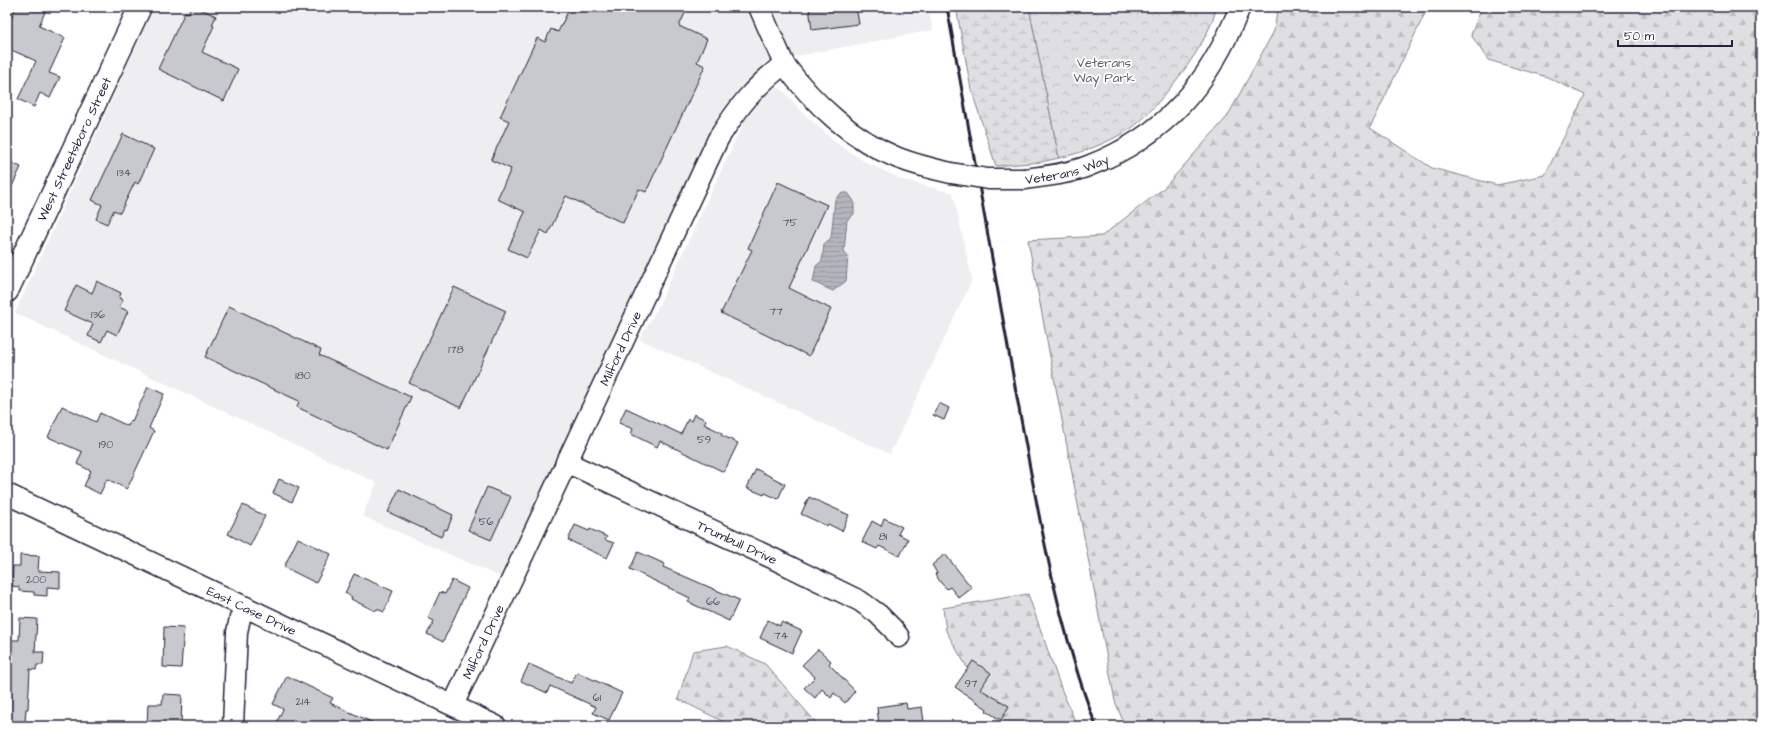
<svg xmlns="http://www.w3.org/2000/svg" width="1768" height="733" viewBox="0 0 1768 733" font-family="'Architects Daughter',sans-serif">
  <defs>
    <pattern id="forest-firs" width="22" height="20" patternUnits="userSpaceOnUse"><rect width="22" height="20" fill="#dfdfe2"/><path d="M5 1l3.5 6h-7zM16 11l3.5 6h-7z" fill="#bfbfc3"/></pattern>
    <pattern id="wetland-marsh" width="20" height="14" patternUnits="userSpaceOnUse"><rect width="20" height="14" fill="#dfdfe2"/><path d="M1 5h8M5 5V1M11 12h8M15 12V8" fill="none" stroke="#bfbfc3"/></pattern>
    <pattern id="park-crowns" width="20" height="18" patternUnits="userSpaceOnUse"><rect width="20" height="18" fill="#dfdfe2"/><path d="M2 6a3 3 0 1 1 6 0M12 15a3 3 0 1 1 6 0" fill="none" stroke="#bfbfc3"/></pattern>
    <pattern id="water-rules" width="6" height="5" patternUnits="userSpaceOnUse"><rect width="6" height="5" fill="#b4b4bc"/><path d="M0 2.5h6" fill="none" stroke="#9a9aa2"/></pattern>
  </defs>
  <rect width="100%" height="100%" fill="#fff"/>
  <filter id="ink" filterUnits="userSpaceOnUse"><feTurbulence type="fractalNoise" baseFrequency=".025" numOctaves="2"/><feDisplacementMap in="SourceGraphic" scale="8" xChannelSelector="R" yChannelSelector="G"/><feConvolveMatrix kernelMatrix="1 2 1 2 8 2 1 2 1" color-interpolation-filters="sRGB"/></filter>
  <g filter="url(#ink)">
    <g fill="#eeeef1">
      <path d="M154,7H928L933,30L765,62L715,121L503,578L362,516L377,483L15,313Z"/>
      <path d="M774,88H779L785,92L801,111L839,145L867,163L903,180L953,193L972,280L890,454L639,339L655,313L746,117L762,95L769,89Z"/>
    </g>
    <g fill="url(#forest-firs)" stroke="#80808e">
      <path d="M1278,7H1428L1370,128L1432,168L1497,185L1545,175L1585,95L1547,77L1488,60L1471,35L1482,7H1545L1574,11L1601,10L1604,7H1761V726H1125L1115,701L1028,240L1102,236L1164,188L1227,117L1274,31Z"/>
      <path d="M1028,594L1061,688L1077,726H1001L946,631L943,608Z"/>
      <path d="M727,646L765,664L819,726H732L678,699L693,651Z"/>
    </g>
    <path fill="url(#wetland-marsh)" stroke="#80808e" d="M956,7H1029L1059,158L1041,162L996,166L971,89Z"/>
    <path fill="url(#park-crowns)" stroke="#80808e" d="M1029,7H1217C1207,41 1188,66 1166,93C1155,106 1142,122 1127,131C1104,144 1085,152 1059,158Z"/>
    <path fill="url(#water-rules)" stroke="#7a7a88" d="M842,193H848L854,201V214L847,220L844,251L848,256L846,281L833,291L813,282L816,266L822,261L824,244L831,238L835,199Z"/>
    <g fill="#c8c8cf" stroke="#22223b">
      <path d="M16,7H47L39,26L65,38L49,73L60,77L50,98L40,93L34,107L18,99L36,61L7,48V27Z"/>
      <path d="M191,7H196L216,16L212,25L214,26L202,52L238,69L224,101L158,69L185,12L188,13Z"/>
      <path d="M570,7H688L679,26L707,39L697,62L705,66L646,192L639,189L623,223L566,196L548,234L541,230L527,258L508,249L525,212L497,199L511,169L491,160L509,121L500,117L537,38L545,42L551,29L558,32Z"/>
      <path d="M809,7H856L859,24L812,30Z"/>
      <path d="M123,134L154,149L138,184L135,182L120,213L114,210L107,224L96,219L102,205L92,200Z"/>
      <path d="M7,161L21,167L7,197Z"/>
      <path d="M778,182L827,205L789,288L831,309L809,356L721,313L752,250L748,248Z"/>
      <path d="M97,281L121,293L119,298L123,300L119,307L128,311L117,335L107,330L101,342L88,336L93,324L64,311L76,285L92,293Z"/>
      <path d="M454,287L506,311L461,408L409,383Z"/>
      <path d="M229,306L321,350L319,355L411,397L387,450L297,407L299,401L205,357Z"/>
      <path d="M148,387L164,394L149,428L154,431L127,489L107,479L100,494L84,486L91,471L77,464L82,452L48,437L62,406L96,422L100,413L128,426L131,420L132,421Z"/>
      <path d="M939,403L949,408L944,420L933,415Z"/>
      <path d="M626,408L681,434L688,419L691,421L694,414L706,420L704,424L722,433L721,435L738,443L724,472L660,441L657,447L631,434L633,429L619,423Z"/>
      <path d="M756,469L785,484L778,499L765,493L764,495L747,488Z"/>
      <path d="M279,479L299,488L292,502L273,493Z"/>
      <path d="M487,487L511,497L491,540L468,530Z"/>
      <path d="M399,489L453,515L447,530L445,529L441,537L388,512Z"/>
      <path d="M809,497L849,515L842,531L828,524L827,526L801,514Z"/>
      <path d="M243,505L265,516L250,546L228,534Z"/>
      <path d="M884,518L902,527L898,534L908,539L900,556L879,546L877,549L862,542L872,521L881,526Z"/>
      <path d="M575,525L589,531L590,529L607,537L605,540L614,543L607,558L568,540Z"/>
      <path d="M298,538L331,554L316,583L284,567Z"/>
      <path d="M638,552L665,564L663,567L739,600L729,621L688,602L690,598L630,569Z"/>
      <path d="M945,554L972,588L959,598L950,587L947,589L941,583L935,574L937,573L932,565Z"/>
      <path d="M20,555L39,556L38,571L60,572V588L47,587V596L34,595V592L19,591V587L12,586L13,566H20Z"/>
      <path d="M354,574L393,591L384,612L377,609L375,611L351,599L352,597L345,593Z"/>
      <path d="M452,580L468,588L443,642L427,634L434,621L428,618L440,592L445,594Z"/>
      <path d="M20,618L37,619L35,652H44L43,665H37L36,670L30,669L28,709H26L25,723L8,722L11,640H19Z"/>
      <path d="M768,620L780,626L781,622L802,631L792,653L760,638Z"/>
      <path d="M164,627L184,628L181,668L163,667Z"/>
      <path d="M818,649L831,661L829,664L855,691L845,703L834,693L831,698L822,689L815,698L804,688L815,677L802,665Z"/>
      <path d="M973,661L991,673L980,689L1009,706L1001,720L986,711L987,709L955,687Z"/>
      <path d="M529,664L571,683L577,672L622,693L609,720L593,713L596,707L550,686L547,693L521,681Z"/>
      <path d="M287,676L333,698L330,703L380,726H275L283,709L273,704Z"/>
      <path d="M163,694L182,695L181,726L147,725L148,704H162Z"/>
      <path d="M906,703L907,709L922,707L924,722L908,724V726H879L877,707Z"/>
    </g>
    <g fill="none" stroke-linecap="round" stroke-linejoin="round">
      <g stroke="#22223b" stroke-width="23">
        <g id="minor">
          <path d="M784,64C813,103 853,140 898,158C916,165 933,169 951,173"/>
          <path id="s1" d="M1025,179C1046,176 1068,174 1088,166C1166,136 1210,83 1240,7"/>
          <path id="s2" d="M566,462L772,558L860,601L878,614L893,629L899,637"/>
          <path id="s3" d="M7,494L496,726"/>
          <path id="s4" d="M453,705L718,139C739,106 753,88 784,64L759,7"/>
          <path d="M233,726L237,632L240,618L246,607"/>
        </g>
      </g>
      <g stroke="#22223b" stroke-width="25">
        <g id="major">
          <path id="s5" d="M7,291L140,7"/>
        </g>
      </g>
      <use href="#minor" stroke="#fff" stroke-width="20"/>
      <use href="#major" stroke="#fff" stroke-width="22"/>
      <path stroke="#22223b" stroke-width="3" d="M947,7C970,135 993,264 1016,392C1037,505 1055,619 1096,726"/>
      <g stroke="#22223b" stroke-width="23" stroke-linecap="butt">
        <path id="minor-bridge" d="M951,173L988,179H1025"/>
      </g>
      <use href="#minor-bridge" stroke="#fff" stroke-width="20"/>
    </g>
  </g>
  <g text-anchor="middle" stroke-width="3.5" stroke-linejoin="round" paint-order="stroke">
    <g font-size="11" fill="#4c4c60">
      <text x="124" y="176">134</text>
      <text x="790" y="226">75</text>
      <text x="776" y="315">77</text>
      <text x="98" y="318">136</text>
      <text x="456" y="353">178</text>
      <text x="303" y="379">180</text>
      <text x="704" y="443">59</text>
      <text x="106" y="448">190</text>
      <text x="486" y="525">56</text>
      <text x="883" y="540">81</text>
      <text x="36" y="583">200</text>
      <text x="713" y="605">66</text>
      <text x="781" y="639">74</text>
      <text x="971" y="687">97</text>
      <text x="597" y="701">61</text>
      <text x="303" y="705">214</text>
    </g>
    <g font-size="13" fill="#5b5b6d" stroke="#fff">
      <text x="1104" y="67">Veterans<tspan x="1104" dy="15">Way Park</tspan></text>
    </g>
    <g font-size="13" fill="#22223b" stroke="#fff">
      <text dy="5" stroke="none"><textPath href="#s5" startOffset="157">West Streetsboro Street</textPath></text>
      <text dy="5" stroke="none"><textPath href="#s1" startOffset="43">Veterans Way</textPath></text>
      <text dy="5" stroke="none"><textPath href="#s4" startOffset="394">Milford Drive</textPath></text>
      <text dy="5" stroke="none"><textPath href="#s2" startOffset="189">Trumbull Drive</textPath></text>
      <text dy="5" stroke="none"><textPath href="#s3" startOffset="271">East Case Drive</textPath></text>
      <text dy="5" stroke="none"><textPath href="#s4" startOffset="70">Milford Drive</textPath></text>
    </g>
  </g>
  <rect width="1768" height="733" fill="none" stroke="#fff" stroke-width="24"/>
  <rect x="12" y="12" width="1744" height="709" fill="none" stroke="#22223b" stroke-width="1.5" filter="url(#ink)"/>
  <path d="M1618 40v6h114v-6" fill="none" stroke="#22223b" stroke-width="2"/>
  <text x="1624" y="40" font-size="12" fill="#22223b" stroke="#ffffff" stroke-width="3" paint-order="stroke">50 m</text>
</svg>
